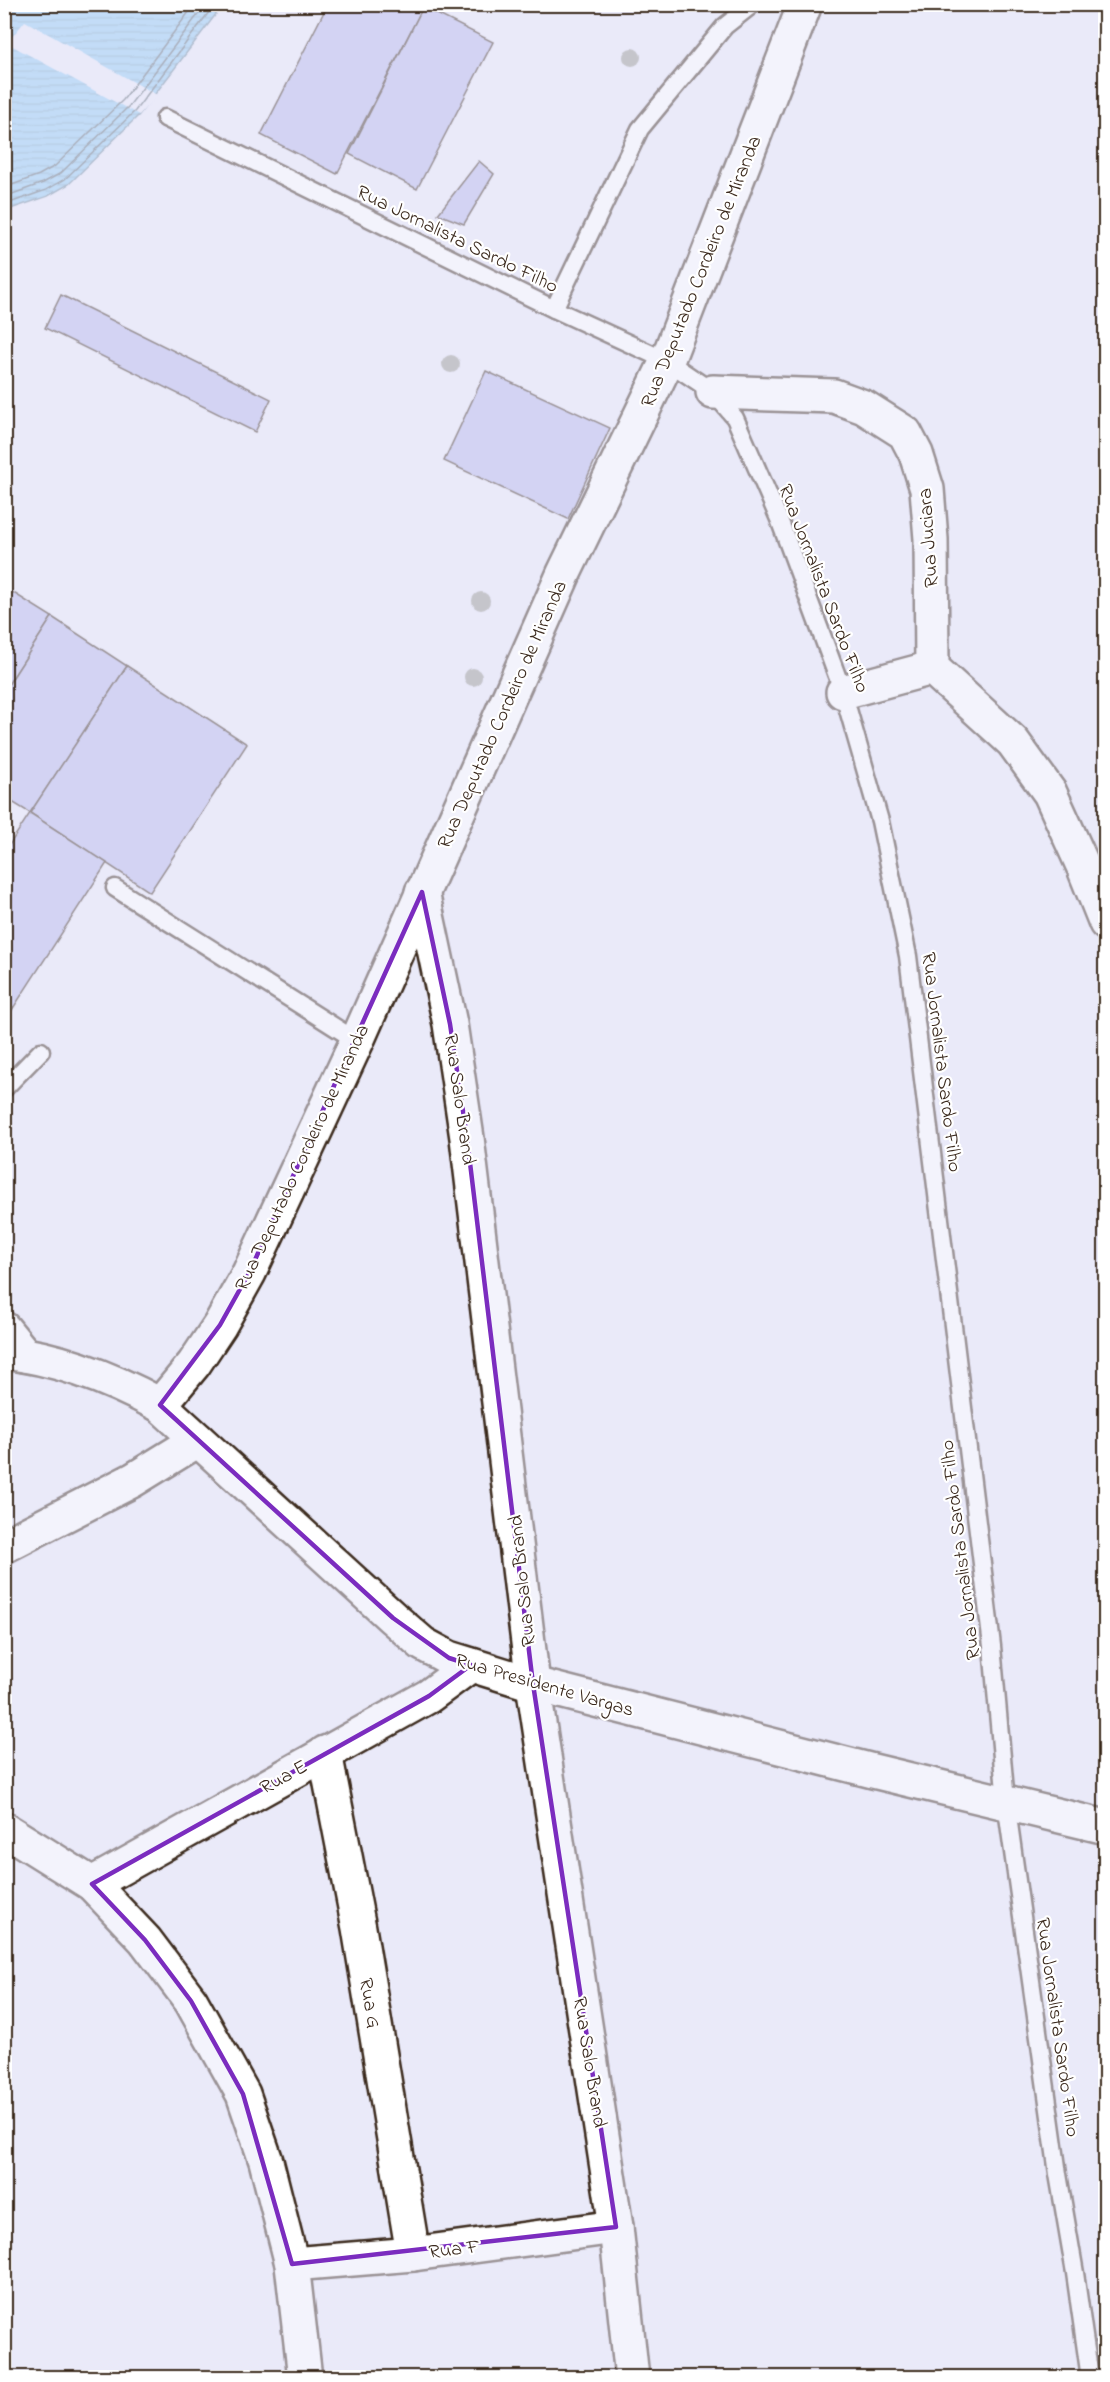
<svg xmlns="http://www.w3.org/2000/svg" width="1110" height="2382" viewBox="0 0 1110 2382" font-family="'Indie Flower',sans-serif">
  <defs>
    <pattern id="water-rules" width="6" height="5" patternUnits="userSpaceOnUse" patternTransform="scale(1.5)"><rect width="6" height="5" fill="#94ccf3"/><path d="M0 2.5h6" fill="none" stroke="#80afd0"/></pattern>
  </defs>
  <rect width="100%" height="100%" fill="#eaeaf9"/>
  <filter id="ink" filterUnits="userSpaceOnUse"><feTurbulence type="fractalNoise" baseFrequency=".0167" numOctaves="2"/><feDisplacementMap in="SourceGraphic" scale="12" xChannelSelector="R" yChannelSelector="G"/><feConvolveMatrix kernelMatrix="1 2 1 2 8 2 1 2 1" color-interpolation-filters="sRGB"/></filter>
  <g filter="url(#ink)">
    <path fill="url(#water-rules)" stroke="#708b9e" stroke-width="1.5" d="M5,5H223L139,115L69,184L48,196L5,211Z"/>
    <path fill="#eaeaf9" d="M25,21L157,95L139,115L7,43Z"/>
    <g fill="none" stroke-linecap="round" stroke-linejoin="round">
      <g stroke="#5f6b73" stroke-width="1.5">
        <path d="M4,188L39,175L55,166L123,100L195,4"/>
        <path d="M4,197L43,183L61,173L129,106L206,4"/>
        <path d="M4,205L46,190L65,179L135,111L215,4"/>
      </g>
    </g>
    <g fill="#b8b9eb" stroke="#3b2a1e" stroke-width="1.5">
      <path d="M328,4H419L423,7L337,174L261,135Z"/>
      <path d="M423,7L493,42L417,189L349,154Z"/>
      <path d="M479,161L494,174L464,224L438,214Z"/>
      <path d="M61,295L271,399L255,432L45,328Z"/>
      <path d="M486,371L610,428L568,519L444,461Z"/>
      <path d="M4,587L52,617L4,691Z"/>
      <path d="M52,617L127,666L30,813L4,797V691Z"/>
      <path d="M127,666L247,744L150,892L30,813Z"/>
      <path d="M30,813L107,863L12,1010L4,1005V853Z"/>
    </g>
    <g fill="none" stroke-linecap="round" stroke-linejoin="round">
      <g stroke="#3b2a1e" stroke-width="21">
        <g id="lane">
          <path d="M165,118L554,309L667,361L713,392L735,418L779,519L843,692L880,821L908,956L992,1646L1006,1802L1058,2174L1075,2273L1090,2378"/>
          <path d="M554,309L640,129L725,26L753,4"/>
          <path d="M115,888L357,1041"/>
          <path d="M4,1089L41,1051"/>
        </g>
      </g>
      <g stroke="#3b2a1e" stroke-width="38">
        <g id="street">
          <path d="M713,392L834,396L864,407L905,433L916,454L927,489L931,539L932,668L1013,742L1050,793L1084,868L1106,923"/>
          <path d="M843,692L932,668"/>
          <path d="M422,892L450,1024L467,1138L533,1684L616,2227L632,2378"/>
          <path d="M4,1329L25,1355"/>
          <path d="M4,1546L133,1480L198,1440"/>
          <path d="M325,1753L359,1928L413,2254"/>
          <path d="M4,1829L92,1884L145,1940L191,2001L243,2094L266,2161L292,2264L305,2378"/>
          <path d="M92,1884L429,1696L471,1665"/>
          <path d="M292,2264L413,2254L616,2227"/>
        </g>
      </g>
      <g stroke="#3b2a1e" stroke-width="38">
        <g id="secondary">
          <path d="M4,1352C60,1358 112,1379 160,1405L393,1618L423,1644L449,1658L533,1684L873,1771L1106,1827"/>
          <path d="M160,1405L194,1364L220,1325L249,1273L357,1041L564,573L667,361L805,4"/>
        </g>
      </g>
      <use href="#lane" stroke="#fff" stroke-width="16"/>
      <use href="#street" stroke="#fff" stroke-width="33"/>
      <use href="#secondary" stroke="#fff" stroke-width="33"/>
    </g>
    <g fill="#9a9a93">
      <circle cx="632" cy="57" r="9"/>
      <circle cx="451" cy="364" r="9"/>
      <circle cx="481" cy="601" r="9"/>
      <circle cx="473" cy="677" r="9"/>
    </g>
  </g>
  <path d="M0 0H1110V2382H0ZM422,892L450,1024L467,1138L533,1684L616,2227L292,2264L243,2094L191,2001L145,1940L92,1884L429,1696L471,1665L449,1658L393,1618L160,1405L220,1325L249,1273Z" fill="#eaeaf9" fill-opacity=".55" fill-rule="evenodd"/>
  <path fill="none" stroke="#7b2cbf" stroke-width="4.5" stroke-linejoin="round" d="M422,892L450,1024L467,1138L533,1684L616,2227L292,2264L243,2094L191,2001L145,1940L92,1884L429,1696L471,1665L449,1658L393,1618L160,1405L220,1325L249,1273Z"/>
  <g text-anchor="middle" stroke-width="4.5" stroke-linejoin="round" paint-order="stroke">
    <g font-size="20" fill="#3b2a1e" stroke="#fff">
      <text transform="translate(458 238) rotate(26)" y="7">Rua Jornalista Sardo Filho</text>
      <text transform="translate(700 271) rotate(-68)" y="7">Rua Deputado Cordeiro de Miranda</text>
      <text transform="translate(927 538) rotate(-94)" y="7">Rua Juciara</text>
      <text transform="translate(825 588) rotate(69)" y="7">Rua Jornalista Sardo Filho</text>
      <text transform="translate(501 714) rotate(-66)" y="7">Rua Deputado Cordeiro de Miranda</text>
      <text transform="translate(943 1062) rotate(83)" y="7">Rua Jornalista Sardo Filho</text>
      <text transform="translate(461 1099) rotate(82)" y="7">Rua Salo Brand</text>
      <text transform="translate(301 1157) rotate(-65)" y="7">Rua Deputado Cordeiro de Miranda</text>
      <text transform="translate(959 1550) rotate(-97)" y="7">Rua Jornalista Sardo Filho</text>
      <text transform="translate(521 1581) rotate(-96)" y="7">Rua Salo Brand</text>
      <text transform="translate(545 1684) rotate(16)" y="7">Rua Presidente Vargas</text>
      <text transform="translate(283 1776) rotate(-29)" y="7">Rua E</text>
      <text transform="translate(371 2003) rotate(80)" y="7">Rua G</text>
      <text transform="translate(1059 2027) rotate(82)" y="7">Rua Jornalista Sardo Filho</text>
      <text transform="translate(591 2062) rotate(81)" y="7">Rua Salo Brand</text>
      <text transform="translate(454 2248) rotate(-7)" y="7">Rua F</text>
    </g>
  </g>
  <rect width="1110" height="2382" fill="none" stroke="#fff" stroke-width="24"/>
  <rect x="12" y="12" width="1086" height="2358" fill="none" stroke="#3b2a1e" stroke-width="2" filter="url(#ink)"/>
</svg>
